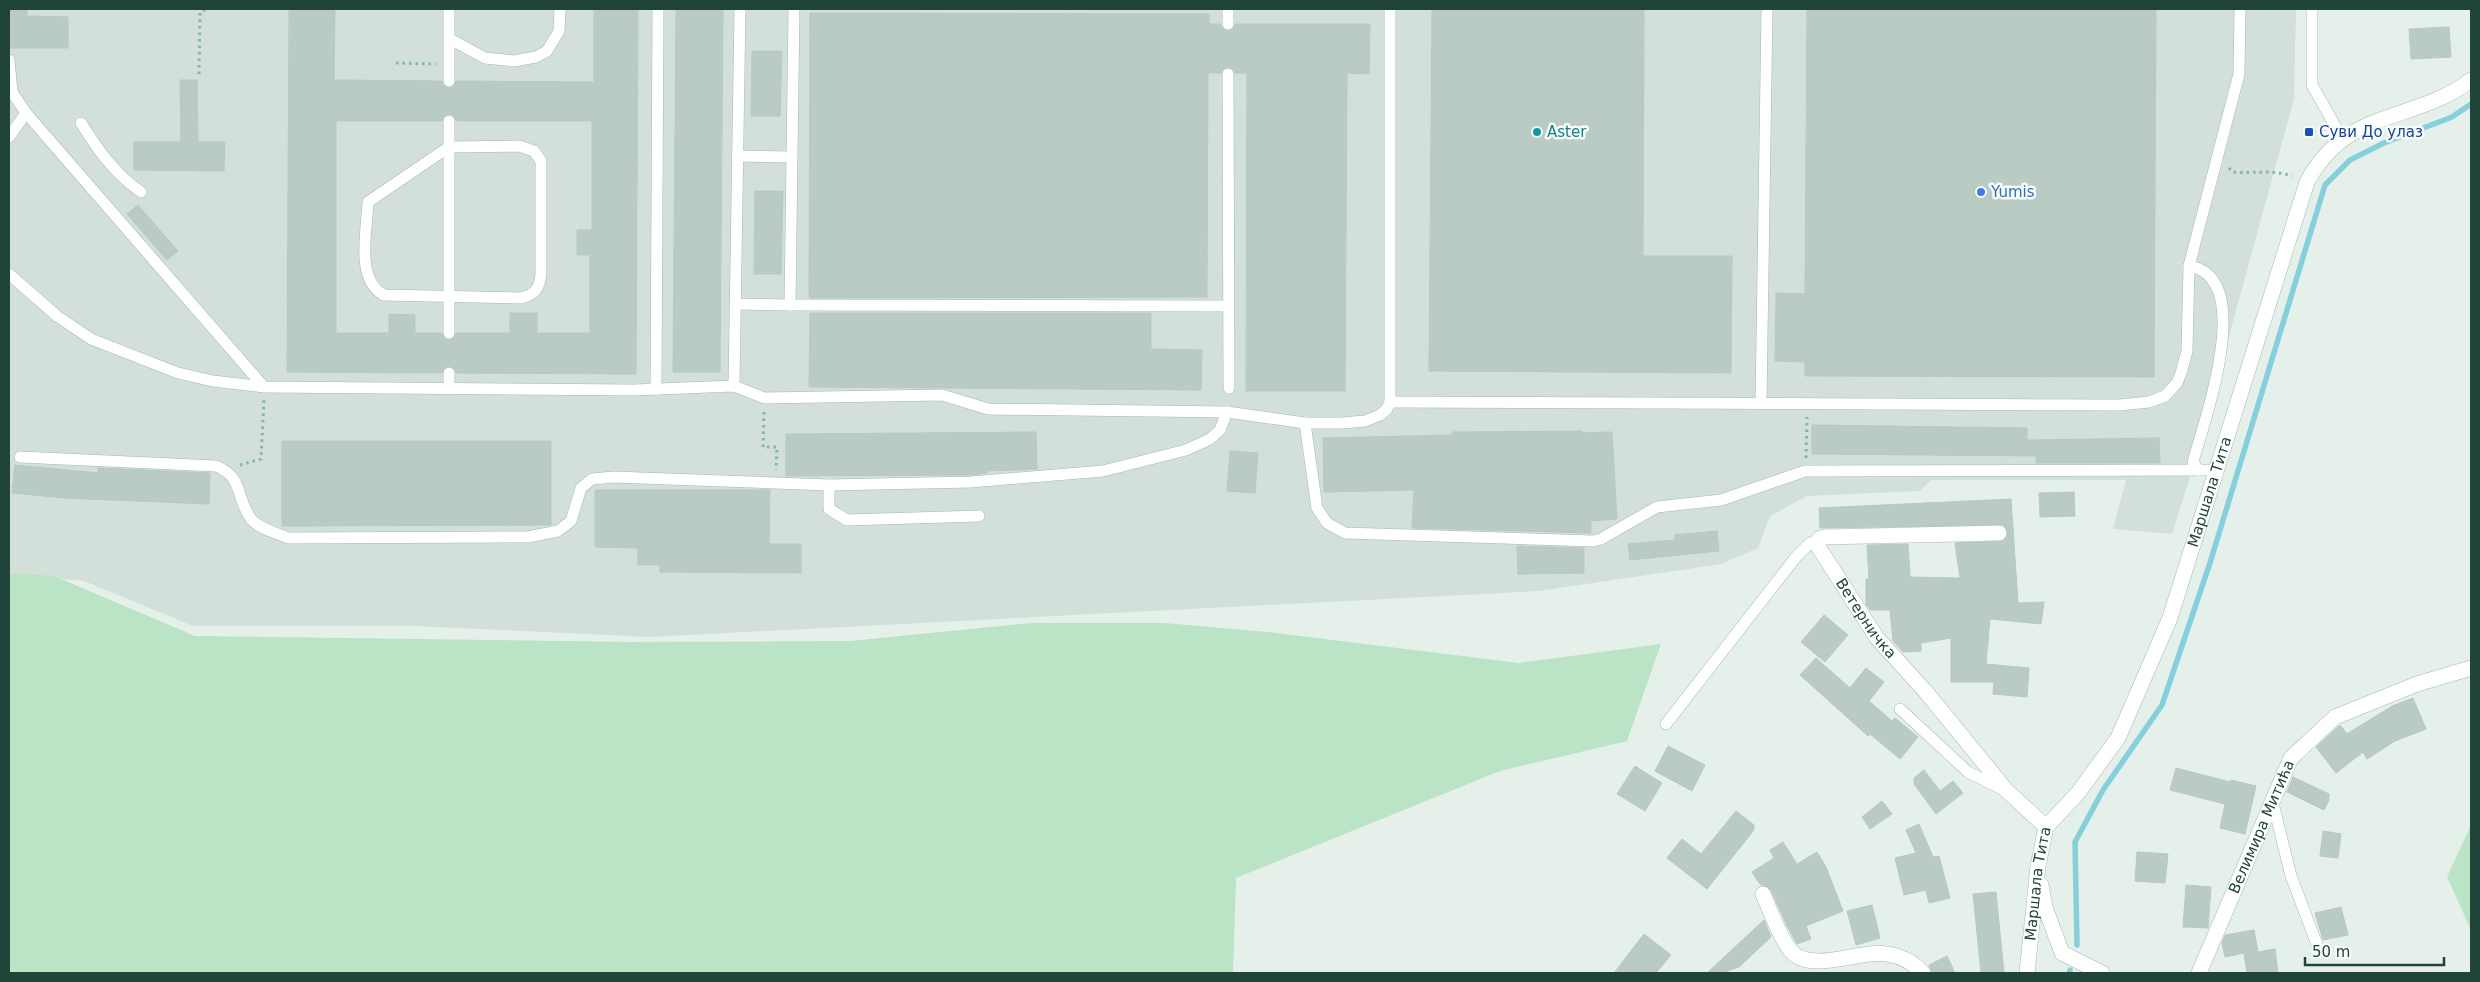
<svg xmlns="http://www.w3.org/2000/svg" width="2480" height="982" viewBox="0 0 2480 982" font-family="'DejaVu Sans',sans-serif">
  <rect width="100%" height="100%" fill="#e5f0ea"/>
  <path fill="#d2e0d9" d="M9,9H2296L2294,99L2192,471L2172,534L2113,529L2126,480H1932L1919,491L1807,496L1770,516L1758,548L1721,564L1539,591L649,637L415,626H193L84,581L9,574Z"/>
  <g fill="#bbe3c5">
    <path d="M9,573L54,576L195,636L631,642L850,641L1031,623H1165L1268,632L1519,663L1661,644L1627,741L1500,771L1236,878L1233,973H9Z"/>
    <path d="M2471,825V930L2447,877Z"/>
  </g>
  <g fill="none" stroke-linecap="round" stroke-linejoin="round">
    <g stroke="#86d0db" stroke-width="5.5">
      <path d="M2077,945L2075,842L2103,790L2162,705L2210,563L2325,185L2350,160L2384,143L2452,117L2471,104"/>
      <path d="M2069,973L2070,970"/>
    </g>
  </g>
  <g fill="#b9cbc3" stroke="#b6cac1" fill-rule="evenodd">
    <path d="M9,9H27V16L68,17V48H9Z"/>
    <path d="M289,9H335L334,80L442,81L443,85L449,88L453,87L456,81L594,82V9H638L636,374L456,373L455,369L449,366L445,367L442,373L287,372ZM449,114L453,115L456,121H592V230H577V255H590V333H537V313H510V333H456L455,337L449,340L445,339L442,333H415V315L389,314V333H336V121H442L443,117Z"/>
    <path d="M676,9H723L720,372H673Z"/>
    <path d="M1432,9H1644L1643,256H1732L1731,373L1429,371Z"/>
    <path d="M1807,9H2156L2154,377L1805,376V362L1775,361L1776,293L1805,294Z"/>
    <path d="M810,13L1209,14V24H1220L1222,28L1228,31L1232,30L1236,24H1370L1369,74L1347,73L1345,391H1246L1247,73H1235L1228,67L1224,68L1221,73H1208L1207,297L810,298L809,296Z"/>
    <path d="M2449,27L2451,57L2411,59L2409,29Z"/>
    <path d="M752,51H782L780,116H751Z"/>
    <path d="M180,80H197L198,142H225L224,171L134,170V142H181Z"/>
    <path d="M755,191H783L781,274H754Z"/>
    <path d="M138,205L178,251L167,260L127,214Z"/>
    <path d="M810,313H1151V349L1202,350L1201,390L809,387Z"/>
    <path d="M1812,425L2027,428V440L2159,438L2160,463H2036V456L1812,454Z"/>
    <path d="M1582,431V433L1612,432L1617,519L1591,521V533L1412,528L1414,490L1324,492L1323,438L1453,435L1452,432Z"/>
    <path d="M1036,432L1037,469L987,471V473L971,475L786,476V434Z"/>
    <path d="M282,441H551V525L282,526Z"/>
    <path d="M1230,451L1258,453L1255,493L1227,491Z"/>
    <path d="M15,465L98,473V468L210,473L209,504L64,498L12,493Z"/>
    <path d="M595,490H770L769,544H801V573L660,572V565H638V548L595,547Z"/>
    <path d="M2074,492L2075,516L2040,517L2039,493Z"/>
    <path d="M2011,499L2018,603L2044,602L2041,624L1990,619L1986,664L2029,668L2027,697L1993,694L1994,682H1951V638L1921,643V651L1903,652L1893,641L1890,610H1870L1866,604V579H1869L1867,545L1908,544L1910,577L1960,578L1955,543L2003,541L2008,533L2004,525L1820,528L1819,508Z"/>
    <path d="M1717,531L1719,551L1630,560L1628,544L1675,540V535Z"/>
    <path d="M1517,546L1584,548V573L1518,574Z"/>
    <path d="M1824,615L1848,635L1825,662L1801,642Z"/>
    <path d="M1816,658L1850,688L1866,668L1884,682L1869,701L1892,721L1895,718L1918,737L1900,759L1870,734L1868,736L1800,675Z"/>
    <path d="M2413,698L2426,729L2395,741L2367,759L2363,752L2336,773L2316,747L2340,725L2347,734L2392,706Z"/>
    <path d="M1668,746L1705,765L1692,791L1655,771Z"/>
    <path d="M1635,766L1662,783L1645,811L1617,794Z"/>
    <path d="M2176,768L2230,782L2231,780L2256,786L2245,834L2220,828L2225,804L2170,790Z"/>
    <path d="M1924,770L1940,791L1953,781L1963,793L1936,814L1914,784V778Z"/>
    <path d="M2293,777L2329,794V800L2324,810L2287,792Z"/>
    <path d="M1882,801L1892,814L1870,829L1862,817Z"/>
    <path d="M1736,811L1754,825V830L1707,889L1667,858L1682,839L1701,854Z"/>
    <path d="M1919,824L1933,857L1939,856L1950,898L1929,903L1926,890L1904,895L1895,858L1916,853L1906,830Z"/>
    <path d="M2323,831L2341,834L2338,858L2320,856Z"/>
    <path d="M1783,842L1797,864L1817,852L1826,867L1843,911L1806,926L1811,939L1797,944L1787,926L1771,890L1760,884L1752,872L1774,858L1770,850Z"/>
    <path d="M2137,852L2168,854L2165,883L2135,881Z"/>
    <path d="M2186,885L2211,887L2208,928L2183,927Z"/>
    <path d="M1996,892L2004,973H1981L1973,894Z"/>
    <path d="M1872,905L1880,938L1856,945L1847,911Z"/>
    <path d="M2341,907L2348,935L2323,940L2315,913Z"/>
    <path d="M1764,920L1771,937L1739,967L1722,973H1707Z"/>
    <path d="M2254,930L2258,952L2275,949L2278,973H2247L2244,953L2225,957L2222,943L2225,935Z"/>
    <path d="M1644,934L1671,955L1656,973H1614Z"/>
    <path d="M1947,956L1955,973H1932L1929,965Z"/>
  </g>
  <g fill="none" stroke-linecap="round" stroke-linejoin="round">
    <g stroke="#a6b9b2" stroke-width="12">
      <g id="lane">
        <path d="M2312,9V85L2342,138"/>
        <path d="M1228,24V9"/>
        <path d="M450,39L485,58L514,61L536,57L547,51L559,31L560,9"/>
        <path d="M9,60L12,92L26,113L264,387"/>
        <path d="M1228,74L1229,388"/>
        <path d="M449,81V9"/>
        <path d="M449,121V333"/>
        <path d="M81,123C98,150 114,173 141,192"/>
        <path d="M9,137L26,113"/>
        <path d="M519,146L534,151L541,161V273C540,288 535,295 520,298L384,295C355,280 367,230 368,202L449,147Z"/>
        <path d="M737,156L792,157"/>
        <path d="M2189,266C2257,277 2204,421 2193,462L2198,470"/>
        <path d="M9,274L57,316L91,339L178,373L213,381L264,387L634,390L734,386L764,398L942,395L988,409L1227,412L1305,423H1342L1365,421L1380,415L1387,409L1390,402V9"/>
        <path d="M735,304L790,305L794,9"/>
        <path d="M790,305L1228,306"/>
        <path d="M449,373V389"/>
        <path d="M734,386L740,9"/>
        <path d="M656,389L658,9"/>
        <path d="M1390,402L2120,405L2149,402L2165,396L2177,383L2181,373L2187,351L2189,266L2239,74L2240,9"/>
        <path d="M1761,403L1767,9"/>
        <path d="M1305,423L1317,508L1327,523L1345,533L1593,541L1601,539L1657,507L1721,500L1805,471L2216,470"/>
        <path d="M20,457L216,466C245,478 235,499 252,520C260,529 277,533 288,538L528,537L558,531L571,521L581,488L592,479L614,477L829,485L971,482L1103,471L1186,450L1210,439L1220,430L1227,412"/>
        <path d="M829,485V509L847,520L979,516"/>
        <path d="M1900,709L1968,772L2004,790"/>
        <path d="M1666,724L1796,557L1810,543L1817,541"/>
        <path d="M2273,803L2291,876L2319,950"/>
      </g>
    </g>
    <g stroke="#a6b9b2" stroke-width="16">
      <g id="street">
        <path id="s1" d="M1999,533L1824,537L1819,539L1817,545L1877,638L1926,692L2006,790L2046,827"/>
        <path d="M2041,885L2045,907L2062,953L2102,973"/>
        <path d="M1763,894C1771,912 1778,934 1790,950C1810,975 1860,949 1887,954C1901,956 1914,963 1923,973"/>
        <path id="s2" d="M2027,973L2038,866L2046,827L2078,793L2118,738L2170,618L2307,182C2348,106 2413,124 2471,80"/>
        <path id="s3" d="M2199,973L2291,758L2335,717L2417,684L2471,668"/>
      </g>
    </g>
    <g stroke="#81b7a4" stroke-width="3" stroke-dasharray="2.5 4" stroke-linecap="butt">
      <path d="M396,63L436,64"/>
      <path d="M199,74L200,12L207,9"/>
      <path d="M2229,168L2232,172C2254,174 2271,169 2292,176"/>
      <path d="M764,412L763,447H777L776,470"/>
      <path d="M1806,458L1807,417"/>
      <path d="M240,465L261,459L264,400"/>
    </g>
    <use href="#lane" stroke="#fff" stroke-width="11"/>
    <use href="#street" stroke="#fff" stroke-width="15"/>
  </g>
  <circle fill="#0f9aa8" stroke="#f6fbf8" stroke-width="2" cx="1537" cy="132" r="5"/>
  <rect fill="#1a4fb4" stroke="#f6fbf8" stroke-width="2" x="2304" y="127" width="10" height="10" rx="2.5"/>
  <circle fill="#3f7fe0" stroke="#f6fbf8" stroke-width="2" cx="1981" cy="192" r="5"/>
  <g text-anchor="middle" stroke-width="5" stroke-linejoin="round" paint-order="stroke">
    <g font-size="15" fill="#0d838f" stroke="#f6fbf8" text-anchor="start">
      <text x="1547" y="137">Aster</text>
    </g>
    <g font-size="15" fill="#164399" stroke="#f6fbf8" text-anchor="start">
      <text x="2319" y="137">Суви До улаз</text>
    </g>
    <g font-size="15" fill="#366cbe" stroke="#f6fbf8" text-anchor="start">
      <text x="1991" y="197">Yumis</text>
    </g>
    <g font-size="15" fill="#21443a" stroke="#f6fbf8">
      <text dy="5" stroke="none"><textPath href="#s2" startOffset="525">Маршала Тита</textPath></text>
      <text dy="5" stroke="none"><textPath href="#s1" startOffset="275">Ветерничка</textPath></text>
      <text dy="5" stroke="none"><textPath href="#s3" startOffset="159">Велимира Митића</textPath></text>
      <text dy="5" stroke="none"><textPath href="#s2" startOffset="90">Маршала Тита</textPath></text>
    </g>
  </g>
  <rect width="2480" height="982" fill="none" stroke="#21443a" stroke-width="20"/>
  <path d="M2305 957v8h139v-8" fill="none" stroke="#21443a" stroke-width="2.5"/>
  <text x="2312" y="957" font-size="15" fill="#21443a" stroke="#f6fbf8" stroke-width="4" paint-order="stroke">50 m</text>
</svg>
